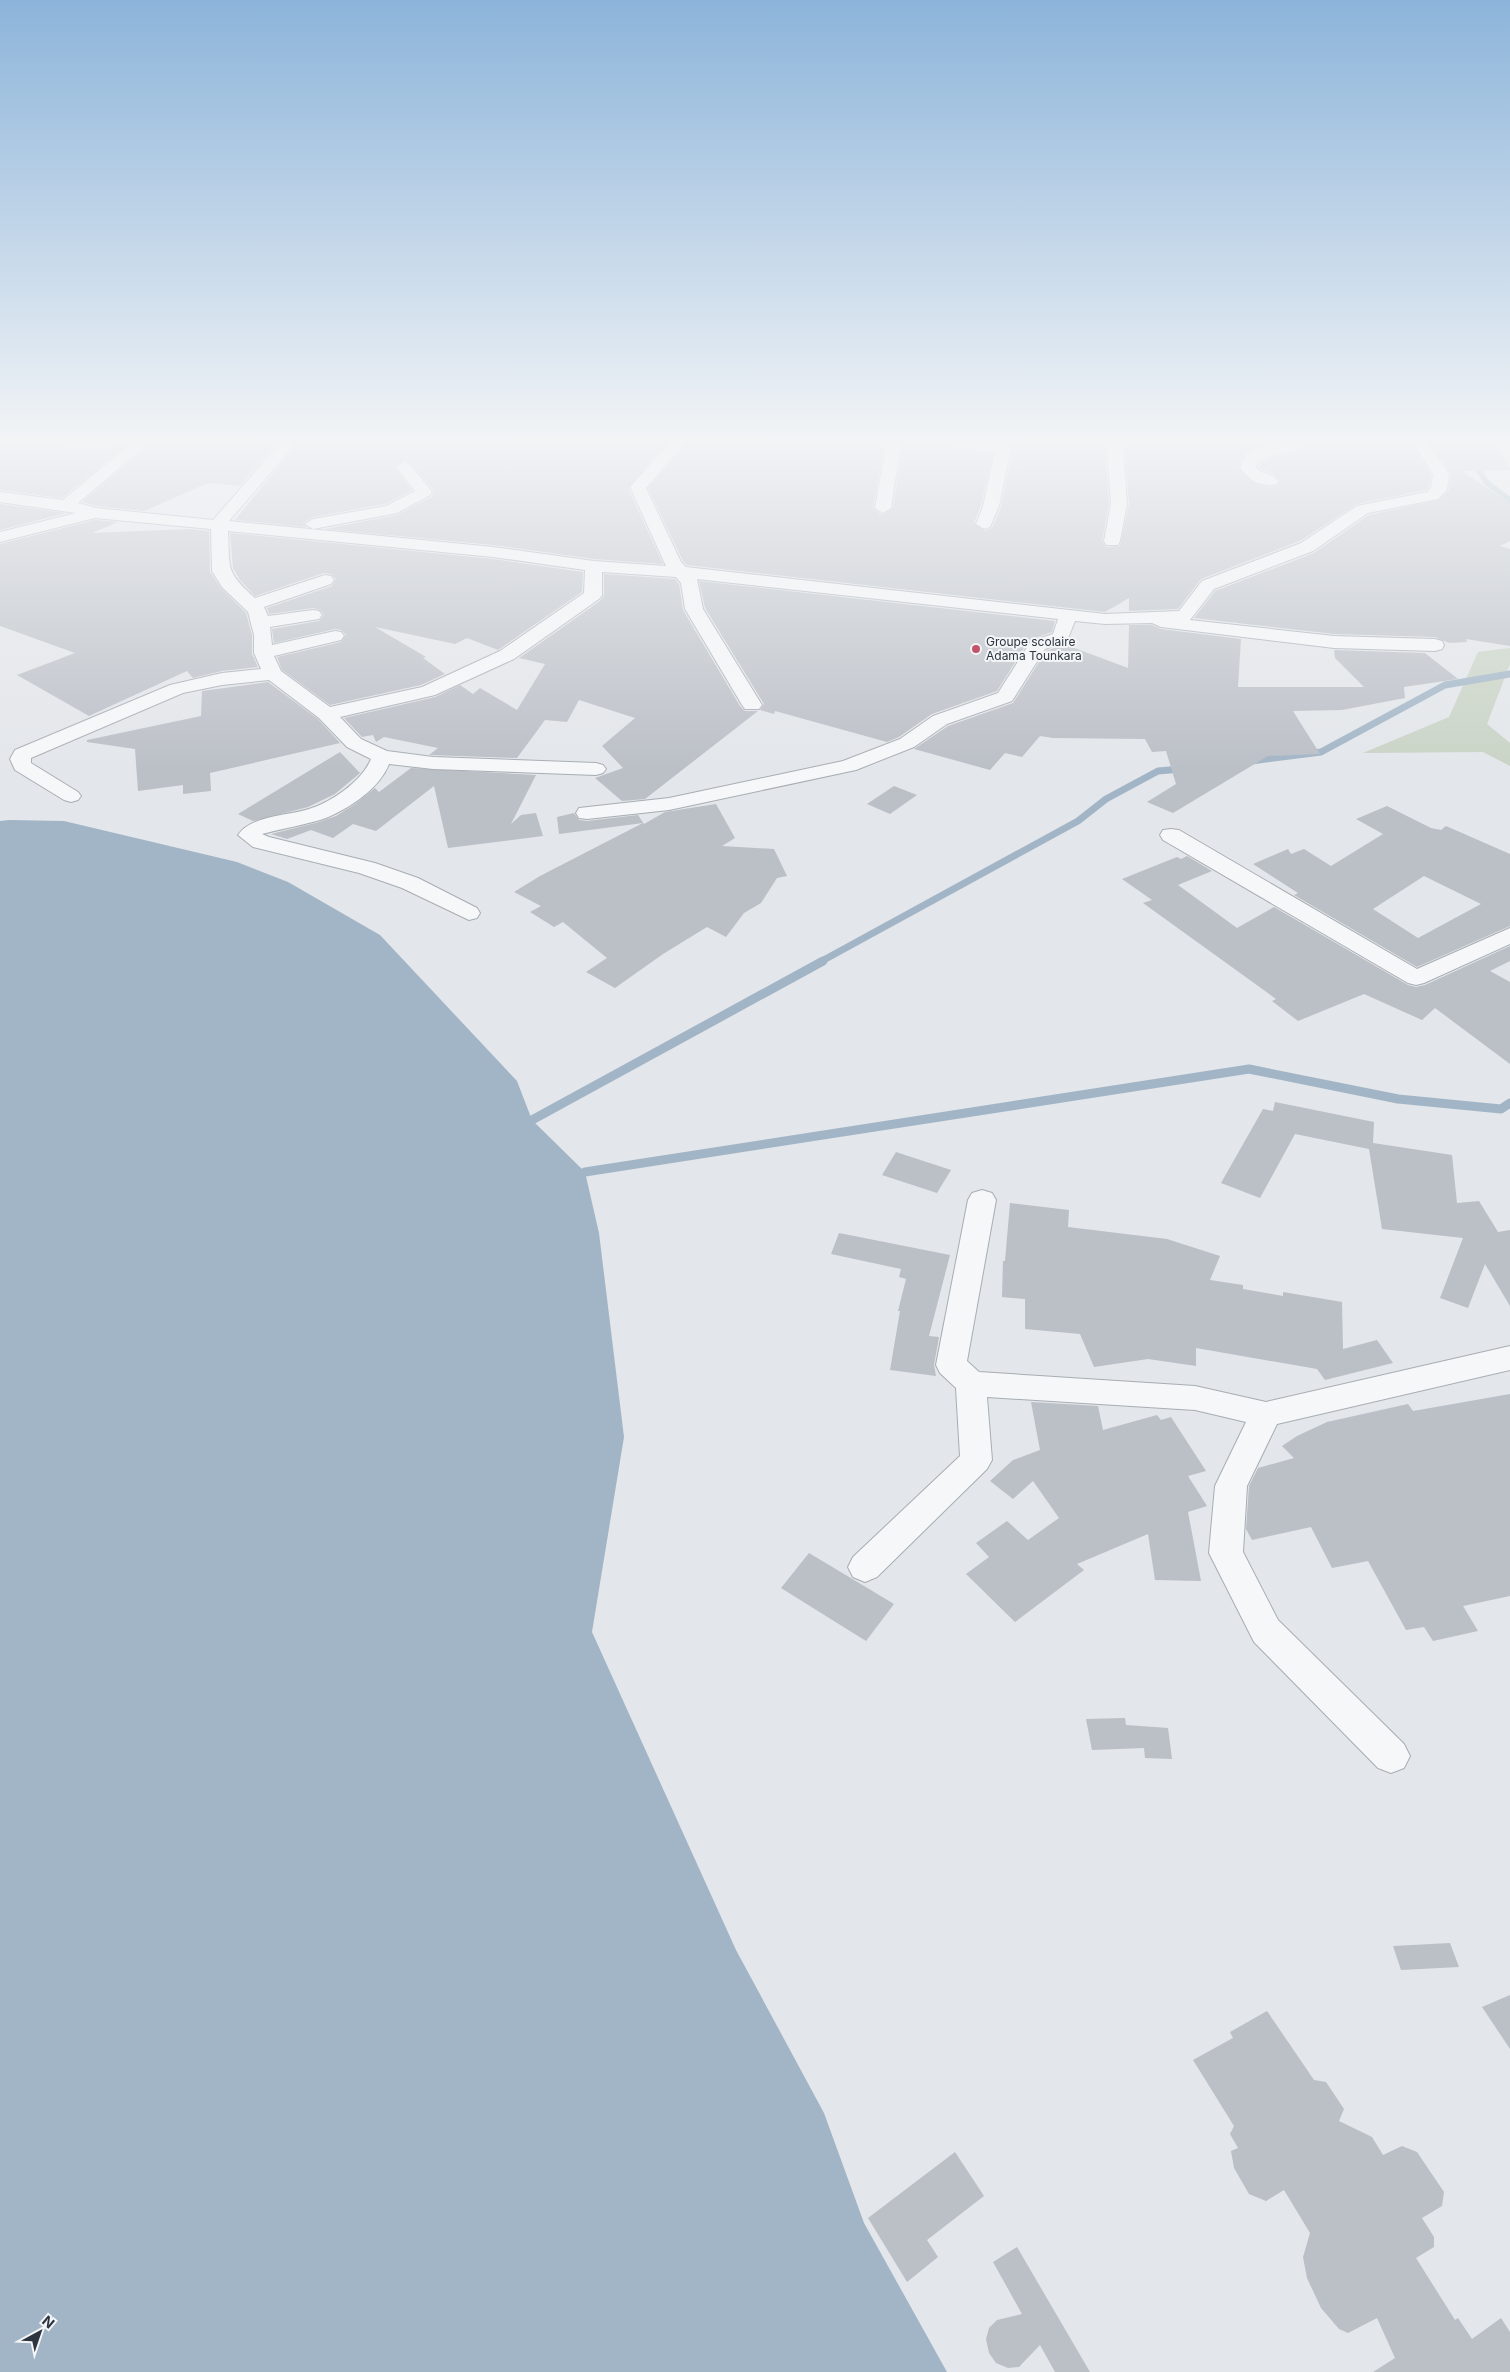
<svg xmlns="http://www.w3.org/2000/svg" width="1510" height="2372" viewBox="0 0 1510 2372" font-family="Inter,sans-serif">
  <rect width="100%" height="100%" fill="#e3e6ea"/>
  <path fill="#c9d3c5" d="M1510,648V664L1487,724L1510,743V766L1483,752L1363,753L1449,717L1478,652Z"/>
  <path fill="#a2b5c6" d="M9,820L64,821L237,862L288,882L380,935L517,1081L532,1120L585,1172L599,1233L624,1437L592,1632L736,1950L824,2113L864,2223L947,2372H0V821Z"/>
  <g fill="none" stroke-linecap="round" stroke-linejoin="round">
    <path stroke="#a2b5c6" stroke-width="5.5" d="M1473,462L1487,483L1510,500"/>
    <g stroke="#a2b5c6" stroke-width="7">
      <path d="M1251,761L1321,752L1445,685L1510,674"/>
      <path d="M820,962L1078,821L1106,799L1158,771L1181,769"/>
    </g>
    <g stroke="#a2b5c6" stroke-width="9">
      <path d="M532,1120L823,961"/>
      <path d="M585,1172L1249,1069L1398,1099L1501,1109L1510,1103"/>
    </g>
  </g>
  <g fill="#bbbfc6" fill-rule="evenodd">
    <path d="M145,439H279L277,444L240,486L208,483L144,511L96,506L82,502L150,444V441Z"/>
    <path d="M297,439H667V442L628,488L663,564L594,559L493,545L325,529L397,515L431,497L434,493L432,488L410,463L405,460L394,467L412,490L385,504L313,517L303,523L306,527L235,520L292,450Z"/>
    <path d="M685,439H885L873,508L882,515L893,508L903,445L993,453L981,505L974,523L985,531L992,528L1001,507L1013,449L1004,442L986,439H1091L1105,450L1109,504L1102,541L1106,547L1120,546L1129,504L1125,447L1114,439H1291L1245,452L1238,466L1250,480L1259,485L1270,487L1276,486L1280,481L1274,475L1259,468L1260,462L1322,444L1325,439H1409L1431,474L1429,487L1426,490L1357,504L1300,541L1201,579L1178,609L1129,611V598L1105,612L687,565L683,561L648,488L686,445Z"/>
    <path d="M1427,439H1490L1510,468V470L1462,471L1510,503V541L1500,546L1510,549V646L1466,639L1467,642L1449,643L1435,637L1334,634L1194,618L1215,591L1314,553L1369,515L1439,500L1449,490L1451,474Z"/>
    <path d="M0,443L105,450L109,447L123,448L62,498L0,490Z"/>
    <path d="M0,504L66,513L0,530Z"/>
    <path d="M95,520L118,522L92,533L189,529L209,531L210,572L221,588L246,613L252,635V654L258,667L222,671L193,678L187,671L89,716L17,675L75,653L0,626V544Z"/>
    <path d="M230,533L493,559L583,572L582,592L498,650L467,638L455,644L375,627L426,657L423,658L445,674L421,685L330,705L282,670L277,657L341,642L346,635L341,630L335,629L274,643L272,629L319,621L324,615L320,610L313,608L269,614L267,608L332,586L336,579L331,574L324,573L255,596L240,580L233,568Z"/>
    <path d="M604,574L675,579L679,584L683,610L740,706L745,711H758L645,799L622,801L595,778L623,768L602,746L635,718L579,700L567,722L545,720L517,758L429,755L438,748L384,737L376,742L373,735L362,737L344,718L435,697L460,685L473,694L480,688L517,710L545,664L519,658L600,601L604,595Z"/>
    <path d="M699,581L1055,621L1052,632L1029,640L997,691L932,714L899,737L887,742L775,711L774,714L760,710L764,704L705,608Z"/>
    <path d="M1129,625H1152L1161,629L1241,639L1238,687H1364L1335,658L1334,650L1425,653L1458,679L1404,687L1405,698L1342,710L1293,711L1320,754L1268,756L1173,813L1147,802L1176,784L1166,751L1152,752L1145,739L1053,738L1040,736L1022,757L1005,753L990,770L914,749L948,726L1013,703L1046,651L1064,644L1128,668Z"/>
    <path d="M268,682L318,719L340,743L210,773L211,791L183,794V785L138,791L135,749L87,742V740L201,716L202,691Z"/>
    <path d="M340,752L360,773L335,794L308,807L253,821L238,814Z"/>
    <path d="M411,768L536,775L511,824L521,815L536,813L543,836L448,848L434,786L376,831L353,824L333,838L311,830L287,839L271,834L319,822L336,816L355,804L375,788L379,792Z"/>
    <path d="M894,786L917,795L890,814L867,804Z"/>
    <path d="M716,804L735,838L722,846L774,849L787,876L777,878L761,903L744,913L726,937L707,927L663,954L615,988L586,972L607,958L563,922L554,927L530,912L541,906L514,892L540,876L643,823L559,834L557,817L574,813L579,820L587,821L638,815L644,824L665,812Z"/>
    <path d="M1387,806L1431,828L1441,830L1446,826L1510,854V926L1417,967L1294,895L1298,893L1253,864L1288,849L1291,854L1304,849L1331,866L1383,834L1356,819ZM1424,876L1481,904L1418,938L1373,909Z"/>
    <path d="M1187,856L1212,871L1178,885L1237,928L1274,907L1408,985L1416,987L1425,985L1510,946V961L1490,971L1510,982V1064L1435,1008L1422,1020L1364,994L1298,1021L1272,1001L1276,999L1143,903L1152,900L1122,879L1177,857L1181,859Z"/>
    <path d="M1275,1102L1374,1122L1373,1143L1452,1155L1457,1203L1479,1201L1498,1232L1510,1230V1306L1485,1264L1468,1308L1440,1298L1463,1238L1382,1229L1369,1149L1295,1134L1260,1198L1221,1183L1263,1109L1273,1111Z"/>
    <path d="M896,1152L951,1170L937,1193L882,1175Z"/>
    <path d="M1010,1203L1069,1210L1068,1227L1167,1239L1220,1256L1210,1280L1243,1285V1289L1283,1296V1292L1342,1302L1343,1349L1377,1340L1393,1363L1325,1380L1317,1369L1196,1348V1366L1148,1359L1094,1367L1080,1334L1025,1329V1299L1002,1297L1003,1261H1005Z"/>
    <path d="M839,1233L950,1255L929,1336L939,1337L934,1365L936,1376L890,1370L900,1311H898L906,1279L899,1277L901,1269L831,1254Z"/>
    <path d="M1510,1394V1596L1463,1606L1478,1631L1433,1641L1424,1627L1406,1630L1368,1561L1332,1568L1311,1527L1252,1540L1246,1529L1249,1486L1258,1468L1294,1458L1282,1446L1297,1436L1327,1422L1408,1404L1413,1411Z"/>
    <path d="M1031,1402L1098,1406L1103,1430L1157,1415L1161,1420L1171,1417L1206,1471L1188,1476L1207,1506L1188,1512L1201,1581L1155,1580L1148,1534L1077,1564L1084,1570L1015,1622L966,1574L989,1557L976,1543L1007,1521L1028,1540L1059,1518L1033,1481L1013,1499L990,1481L1013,1460L1040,1450Z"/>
    <path d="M809,1553L894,1604L866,1641L781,1588Z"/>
    <path d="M1125,1718L1126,1725L1168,1728L1172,1759L1145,1758L1144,1748L1092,1750L1086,1719Z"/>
    <path d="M1450,1943L1459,1967L1401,1970L1393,1946Z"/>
    <path d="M1510,1995V2049L1482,2007Z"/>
    <path d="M1267,2011L1314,2080L1326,2082L1344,2109L1339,2121L1372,2137L1383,2155L1402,2146L1417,2152L1444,2192L1442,2206L1422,2218L1434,2237V2247L1416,2258L1455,2320L1458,2318L1472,2339L1501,2318L1510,2332V2372H1373L1395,2358L1377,2318L1348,2333L1339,2329L1321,2308L1307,2278L1303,2257L1310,2233L1284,2190L1266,2201L1249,2194L1234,2168L1231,2151L1238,2148L1230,2134L1234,2126L1193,2060L1233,2038L1230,2032Z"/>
    <path d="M955,2152L984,2196L927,2240L938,2257L907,2282L868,2218Z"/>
    <path d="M1017,2247L1090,2372H1055L1040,2345L1019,2367L1008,2368L996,2363L989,2353L986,2339L989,2328L997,2320L1022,2314L993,2262Z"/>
  </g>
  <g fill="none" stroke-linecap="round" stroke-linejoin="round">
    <g stroke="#a8adb4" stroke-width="2">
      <g id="minor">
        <path d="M98,439H142L149,443L78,503L96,508L213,520L279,445L281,439H295L291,449L229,521L493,547L594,561L666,566L630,487L669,443V439H683L685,444L682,447L646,488L681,562L686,567L1105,614L1179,611L1202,581L1301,543L1357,506L1427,492L1431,488L1433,474L1411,439H1425L1449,474L1447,490L1438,499L1368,513L1313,551L1214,589L1190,620L1334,636L1435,639L1442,641L1444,645L1442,649L1435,651L1334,648L1161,627L1152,623L1105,624L1075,621L1067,641L1045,649L1012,701L947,724L914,747L856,770L669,810L587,819L579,818L576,813L579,808L669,798L843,761L900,739L933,716L998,693L1031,641L1053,634L1058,619L697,579L703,609L762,705L759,709H745L742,705L685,609L681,583L676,577L602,572V595L599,599L514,659L435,695L340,717L361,739L387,751L433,757L596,763L603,765L606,769L603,773L596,775L433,769L389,764C380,788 350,808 326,818C306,825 283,828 262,834L269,837L375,863L418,878L477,908L480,913L477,918L469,920L402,888L359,873L253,847L238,835C252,815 287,816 309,809C332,802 362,781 371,759L347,747L319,718L269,680L222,685L183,693L31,758V763L78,792L81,796L78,800L71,802L64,800L15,770L10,759L15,750L170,685L222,673L261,669L254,653V635L248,612L222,587L212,571L211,529L95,518L0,542V532L76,513L0,502V492L63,500L128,446L105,443ZM228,531L493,557L585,570L584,593L500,651L422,687L330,707L281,671L274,656L341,640L344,636L341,632L335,631L272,645L270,627L313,620L319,619L322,615L319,611L313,610L268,616L264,607L331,584L334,580L331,576L325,575L255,598C225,571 230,570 228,531Z"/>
        <path d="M887,439C908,439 1000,434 1011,449L999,506L990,527L984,529L976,524L983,506L995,451L901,443L891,508L883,513L875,508Z"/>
        <path d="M1093,439H1111L1123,447L1127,504L1120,541L1118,545H1106L1104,541L1111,504L1107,449Z"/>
        <path d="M1298,439H1323L1321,442L1258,460L1256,467C1261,475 1272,473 1278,481L1276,484C1261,488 1247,479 1240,467L1246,454L1257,449Z"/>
        <path d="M404,462L409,464L430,489L432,492L430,495L397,513L313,529L305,524L313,519L386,506L415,491L396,467Z"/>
        <path d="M1171,829L1179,830L1417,969L1510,928V944L1424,983L1416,985L1408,983L1163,840L1160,835L1163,830Z"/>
        <path d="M982,1190L992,1193L996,1200L967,1361L979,1372L1195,1386L1266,1402L1510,1346V1370L1277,1424L1247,1486L1243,1552L1278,1620L1404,1744L1410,1756L1404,1768L1391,1773L1378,1768L1254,1642L1209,1553L1215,1486L1246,1422L1195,1410L987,1397L992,1460L987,1469L877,1577L865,1582L853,1577L848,1567L853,1557L960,1456L956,1388L940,1373L936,1365L968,1200L972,1193Z"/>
      </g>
    </g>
    <use href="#minor" fill="#f5f7f8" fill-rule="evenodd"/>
  </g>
  <linearGradient id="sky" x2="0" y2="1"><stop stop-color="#8cb4da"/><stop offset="0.57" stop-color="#f2f4f6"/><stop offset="1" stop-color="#f2f4f6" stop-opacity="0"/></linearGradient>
  <rect width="1510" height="771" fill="url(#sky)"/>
  <circle fill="#c2556a" stroke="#f3f5f7" stroke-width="2" cx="976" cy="649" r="5"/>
  <g text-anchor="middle" stroke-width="4" stroke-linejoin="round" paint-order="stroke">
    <g font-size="12" fill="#2c3440" stroke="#f3f5f7" text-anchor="start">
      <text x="986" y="646">Groupe scolaire<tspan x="986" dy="14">Adama Tounkara</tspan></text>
    </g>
  </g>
  <g transform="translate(40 2332) rotate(40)" stroke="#f3f5f7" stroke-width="4" paint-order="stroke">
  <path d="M0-4L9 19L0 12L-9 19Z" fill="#2c3440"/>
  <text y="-8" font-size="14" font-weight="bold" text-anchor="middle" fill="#2c3440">N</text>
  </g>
</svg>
